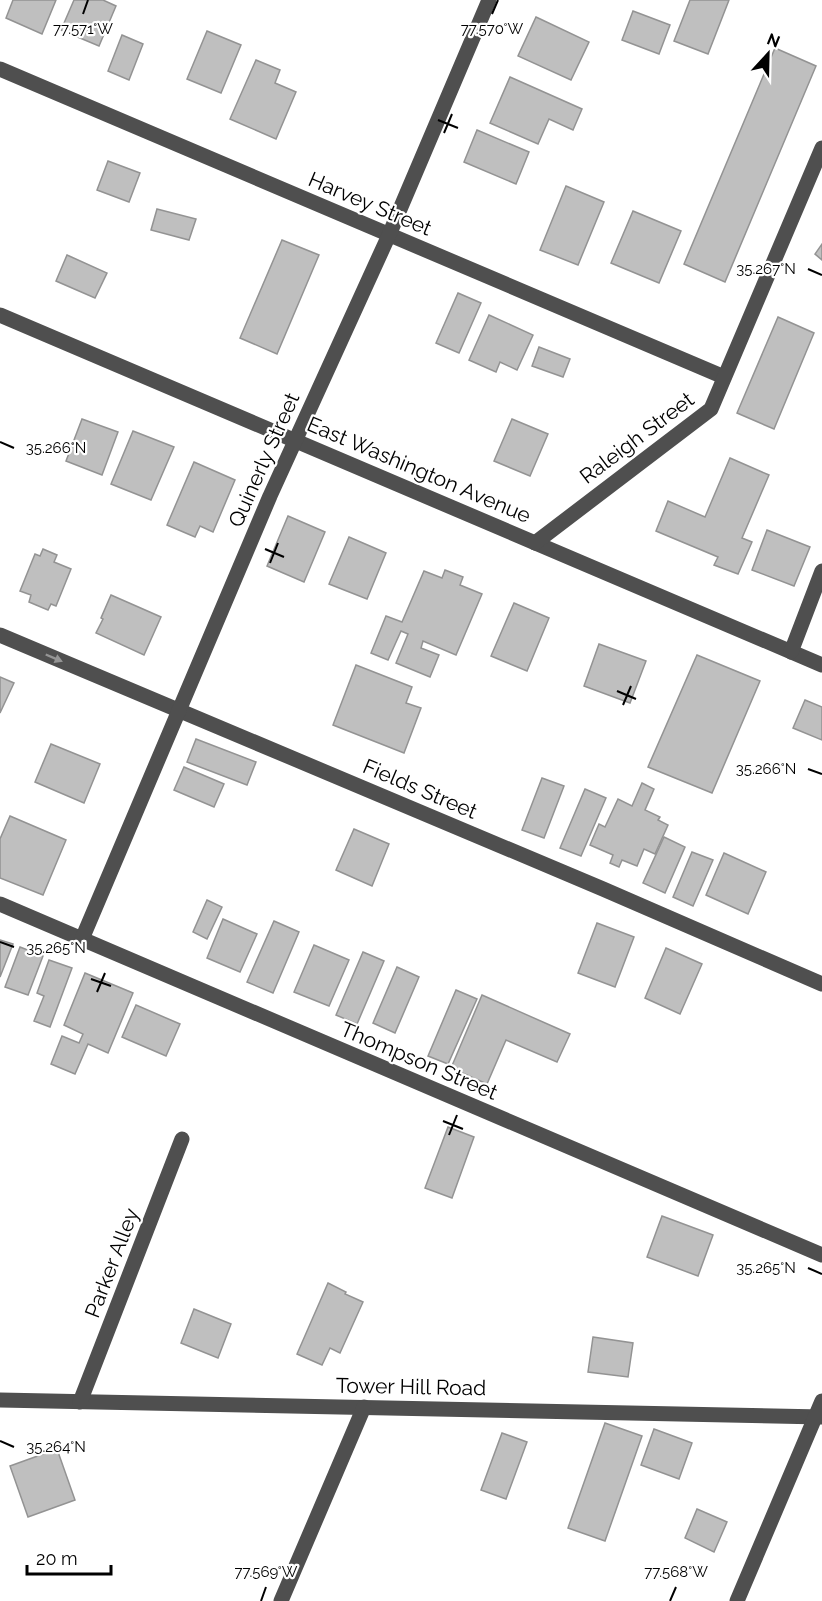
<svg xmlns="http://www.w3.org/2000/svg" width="822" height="1601" viewBox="0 0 822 1601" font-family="Raleway,sans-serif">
  <rect width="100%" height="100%" fill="#fff"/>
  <g fill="#bfbfbf" stroke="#939393" stroke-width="1.5">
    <path d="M13,0H56L42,34L6,18Z"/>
    <path d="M74,0H103L116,6L99,46L61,30Z"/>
    <path d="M690,0H729L708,54L674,41Z"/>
    <path d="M633,11L670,25L659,54L622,40Z"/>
    <path d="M536,17L589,42L571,80L518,56Z"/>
    <path d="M207,31L241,45L221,93L187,79Z"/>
    <path d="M122,35L143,44L129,80L108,71Z"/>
    <path d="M775,48L816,66L725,282L684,264Z"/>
    <path d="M256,60L280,70L275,83L296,92L276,139L230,119Z"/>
    <path d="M510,77L582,109L573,130L549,119L538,144L490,123Z"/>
    <path d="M477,130L529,152L516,184L464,162Z"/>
    <path d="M108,161L140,173L129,202L97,190Z"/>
    <path d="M566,186L604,202L578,265L540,250Z"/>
    <path d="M157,209L196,219L189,240L151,230Z"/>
    <path d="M633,211L681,231L659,283L611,263Z"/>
    <path d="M282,240L319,255L277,354L240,338Z"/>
    <path d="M822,244V260L815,254Z"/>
    <path d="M67,255L107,273L95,298L56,281Z"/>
    <path d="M458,293L481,303L459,353L436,343Z"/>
    <path d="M489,315L533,335L517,370L500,362L496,372L469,360Z"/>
    <path d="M778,317L814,333L774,429L737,413Z"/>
    <path d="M539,347L570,359L563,377L532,366Z"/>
    <path d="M82,419L118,432L102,475L66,461Z"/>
    <path d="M512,419L548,434L530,476L494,461Z"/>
    <path d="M133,431L174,447L151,500L111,484Z"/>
    <path d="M730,458L769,475L742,538L752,542L738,574L714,565L718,557L656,531L668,501L705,517Z"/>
    <path d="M194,462L235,480L213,532L200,526L195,537L167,525Z"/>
    <path d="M288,516L325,532L304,582L267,566Z"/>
    <path d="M767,530L810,547L794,586L752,570Z"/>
    <path d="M349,537L386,553L367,599L329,584Z"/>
    <path d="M43,549L57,555L54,562L71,569L56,606L51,604L48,610L29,602L31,595L20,591L35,554L40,556Z"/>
    <path d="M445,570L463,577L460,585L482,594L456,655L423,641L421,648L439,655L430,677L396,663L408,634L401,631L388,660L371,653L386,616L402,622L424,571L442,578Z"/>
    <path d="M111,595L161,617L144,655L96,633L103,619L101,618Z"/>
    <path d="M514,603L549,618L527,671L491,656Z"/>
    <path d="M599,644L646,661L630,703L584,686Z"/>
    <path d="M697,655L760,681L712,793L648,767Z"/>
    <path d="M356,665L412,687L406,703L421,708L404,753L333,725Z"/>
    <path d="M0,677L14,683L0,713Z"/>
    <path d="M805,700L822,707V740L793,728Z"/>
    <path d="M196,739L256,762L247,785L187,762Z"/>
    <path d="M51,744L100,764L84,803L35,782Z"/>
    <path d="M184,767L224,784L214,807L174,790Z"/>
    <path d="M542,778L564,786L544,838L522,830Z"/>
    <path d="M642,783L654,789L645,810L660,817L658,820L668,825L655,854L644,849L637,866L622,860L619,867L610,863L613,855L590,845L599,824L605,827L618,799L632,806Z"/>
    <path d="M585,789L606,798L581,856L560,848Z"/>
    <path d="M10,816L66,840L43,895L0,878V839Z"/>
    <path d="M354,829L389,844L372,886L336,870Z"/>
    <path d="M664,837L685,847L665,893L643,883Z"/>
    <path d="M692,852L713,860L693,906L673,897Z"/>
    <path d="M724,853L766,872L748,914L706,895Z"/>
    <path d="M207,900L222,907L207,939L193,932Z"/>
    <path d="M223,919L257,934L240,972L207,958Z"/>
    <path d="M274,921L299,932L273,993L247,982Z"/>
    <path d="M597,923L634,937L615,987L578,973Z"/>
    <path d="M0,940L13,944L0,977Z"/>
    <path d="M314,945L349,960L329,1006L294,992Z"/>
    <path d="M20,947L43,956L28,995L5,987Z"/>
    <path d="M666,948L702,964L680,1014L645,998Z"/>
    <path d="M363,952L384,961L357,1024L336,1015Z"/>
    <path d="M49,960L72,968L50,1027L34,1021L44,996L37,993Z"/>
    <path d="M397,967L419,977L395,1033L373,1023Z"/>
    <path d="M85,973L133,993L108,1053L88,1044L75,1074L51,1064L62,1036L79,1043L83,1034L64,1025Z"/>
    <path d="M456,990L477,999L448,1064L428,1056Z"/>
    <path d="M482,995L570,1034L557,1062L506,1040L487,1084L451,1068Z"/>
    <path d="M136,1005L180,1024L166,1056L122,1037Z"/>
    <path d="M448,1127L474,1137L452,1198L425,1188Z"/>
    <path d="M662,1216L713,1235L698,1276L647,1257Z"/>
    <path d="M328,1283L346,1292L345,1294L363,1302L340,1353L330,1348L322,1365L297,1354Z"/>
    <path d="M194,1309L231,1324L218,1358L181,1343Z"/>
    <path d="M593,1337L633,1343L628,1377L588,1372Z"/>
    <path d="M605,1423L642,1436L605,1541L568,1528Z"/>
    <path d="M654,1429L692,1443L679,1479L641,1465Z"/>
    <path d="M502,1433L527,1442L506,1499L481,1490Z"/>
    <path d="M57,1449L75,1500L28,1517L10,1466Z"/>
    <path d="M697,1509L727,1522L714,1552L685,1538Z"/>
  </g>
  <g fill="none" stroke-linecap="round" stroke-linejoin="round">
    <g stroke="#4f4f4f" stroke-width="15">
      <path d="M0,69L724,377"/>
      <path d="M0,315L822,665"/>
      <path d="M535,543L711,409L822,148"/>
      <path d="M0,635L603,889L822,984"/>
      <path d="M791,652L822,571"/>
      <path d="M0,904L822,1255"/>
      <path d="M82,939L270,496L389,235L489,0"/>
      <path d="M0,1400L822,1417"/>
      <path d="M80,1402L182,1139"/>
      <path d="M281,1601L364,1407"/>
      <path d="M737,1601L822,1401"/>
    </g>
  </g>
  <defs><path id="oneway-solid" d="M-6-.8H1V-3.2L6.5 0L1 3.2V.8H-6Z" transform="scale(1.5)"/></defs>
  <use fill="#959595" href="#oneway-solid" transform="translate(54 658) rotate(23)"/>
  <path fill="none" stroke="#000" stroke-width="2" d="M83,14L88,0M492,14L498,0M438,120L458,128M444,133L452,114M808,269L822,275M0,442L14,448M265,549L284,557M270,563L278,543M617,691L636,699M623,705L631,686M808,769L822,774M0,942L14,947M91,979L111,986M97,992L105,973M443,1121L463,1129M449,1135L457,1115M808,1268L822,1274M0,1441L14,1447M261,1601L266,1587M670,1601L676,1587"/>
  <g text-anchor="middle" stroke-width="4.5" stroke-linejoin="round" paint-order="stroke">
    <g font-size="21" fill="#000" stroke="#fff">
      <text transform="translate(370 204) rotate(23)" y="7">Harvey Street</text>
      <text transform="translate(637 438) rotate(-37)" y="7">Raleigh Street</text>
      <text transform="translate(264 460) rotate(-66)" y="7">Quinerly Street</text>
      <text transform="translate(419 470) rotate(23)" y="7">East Washington Avenue</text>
      <text transform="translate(420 789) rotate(23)" y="7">Fields Street</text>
      <text transform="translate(419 1061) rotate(23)" y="7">Thompson Street</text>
      <text transform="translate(112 1263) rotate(-69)" y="7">Parker Alley</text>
      <text transform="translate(411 1387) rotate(1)" y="7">Tower Hill Road</text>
    </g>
  </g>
  <g font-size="15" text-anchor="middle" fill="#000" stroke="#fff" stroke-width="4.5" stroke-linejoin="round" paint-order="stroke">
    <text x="83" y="34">77.571°W</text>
    <text x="492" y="34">77.570°W</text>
    <text x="766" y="274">35.267°N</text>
    <text x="56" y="453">35.266°N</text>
    <text x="766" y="774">35.266°N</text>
    <text x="56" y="953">35.265°N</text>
    <text x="766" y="1273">35.265°N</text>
    <text x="56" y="1452">35.264°N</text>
    <text x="266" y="1577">77.569°W</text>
    <text x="676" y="1577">77.568°W</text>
  </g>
  <g transform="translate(768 54) rotate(22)" stroke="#ffffff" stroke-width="4.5" paint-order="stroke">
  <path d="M0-4.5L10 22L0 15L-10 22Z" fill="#000000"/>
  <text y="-9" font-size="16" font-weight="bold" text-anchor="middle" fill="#000000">N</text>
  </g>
  <path d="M27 1565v9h84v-9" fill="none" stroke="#000000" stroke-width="3"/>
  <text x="36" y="1565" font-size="18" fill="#000000" stroke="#ffffff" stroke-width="4.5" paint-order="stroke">20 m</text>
</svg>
